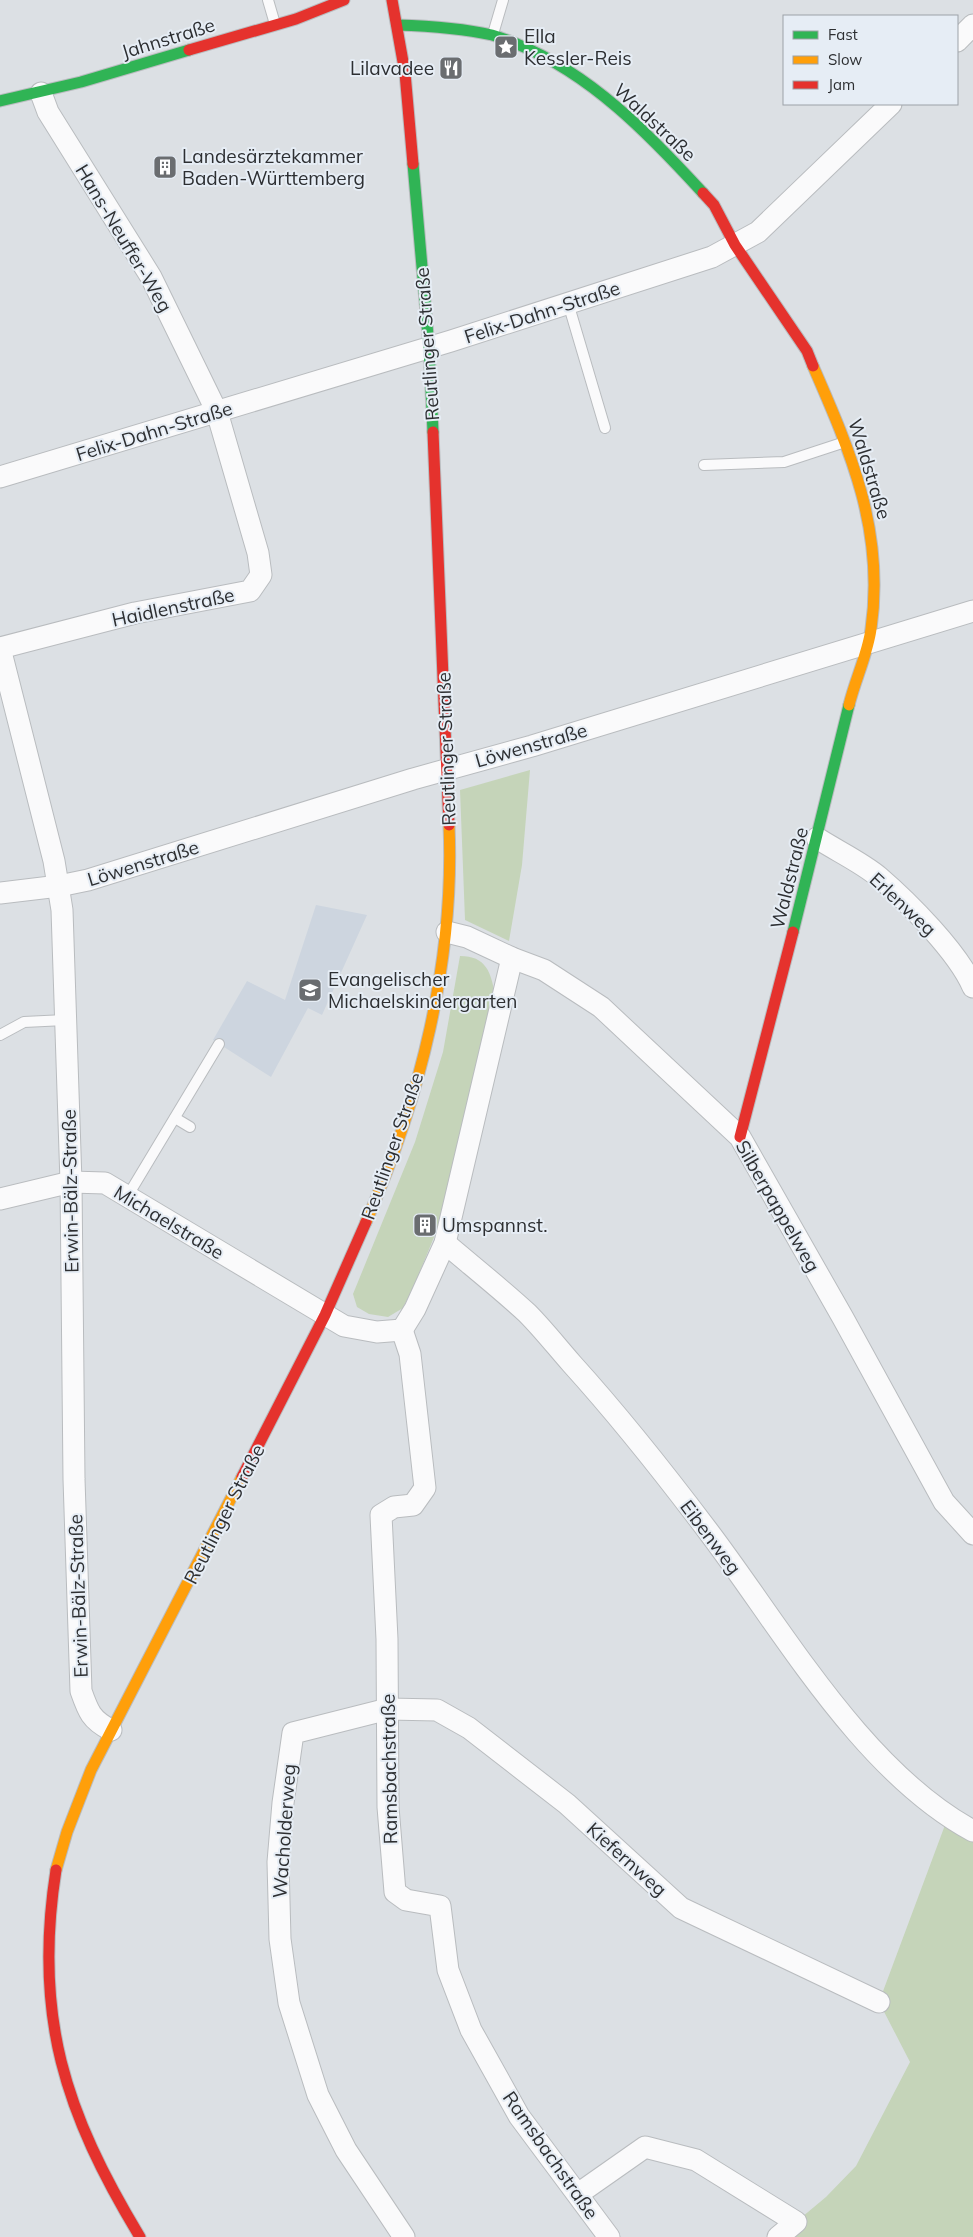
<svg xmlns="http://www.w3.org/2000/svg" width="973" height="2237" viewBox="0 0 973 2237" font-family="Mulish,sans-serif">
  <rect width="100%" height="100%" fill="#dce0e4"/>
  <path fill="#cdd5df" d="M316,905L367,915L322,1015L308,1008L271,1077L213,1040L247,981L285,1000Z"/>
  <g fill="#c5d4b9">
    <path d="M530,770L522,865L509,941L465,920L460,790Z"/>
    <path d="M460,956C486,956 491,972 495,995L439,1225L416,1281L403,1308L388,1317L369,1314L357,1307L353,1294L415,1142L443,1052Z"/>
    <path d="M948,1817L973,1831V2237H778L826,2197L856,2166L910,2062L879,2002Z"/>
  </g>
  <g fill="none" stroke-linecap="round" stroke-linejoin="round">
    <g stroke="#b9bcbf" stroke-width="12">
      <g id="lane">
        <path d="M268,0L275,24"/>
        <path d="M493,34L503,0"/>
        <path d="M568,303L605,428"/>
        <path d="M704,465L784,462L845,442"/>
        <path d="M0,1035L24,1022L65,1020"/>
        <path d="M175,1118L190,1127"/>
        <path d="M127,1197L219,1044"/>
      </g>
    </g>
    <g stroke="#b9bcbf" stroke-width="23">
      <g id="street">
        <path d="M957,41L973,25"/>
        <path d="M0,477L451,341L712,257L758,232L891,104"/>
        <path d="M0,648L54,861L62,910L71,1182L74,1479L81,1691C88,1711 91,1720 111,1730"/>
        <path d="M0,648L135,613L250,591L261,575L258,553L217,412L151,277L48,112L41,93"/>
        <path d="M817,838C837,851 861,862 879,877C908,902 958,952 973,987"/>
        <path d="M0,893L59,886L88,880L413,779L532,746L973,611"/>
        <path d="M447,932L467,937L512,958L544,970L601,1007L740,1137L843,1318L944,1502L973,1534"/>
        <path d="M0,1199L71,1182L105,1183L344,1326L377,1332L402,1330"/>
        <path d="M445,1243C472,1266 501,1289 527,1313C543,1329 557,1347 572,1364C620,1417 665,1474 708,1531C783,1630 862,1771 973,1831"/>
        <path d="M402,1330L410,1354L425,1488L413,1505L394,1507L381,1515L387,1639L388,1807L395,1892L406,1900L440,1906L448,1970L471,2030L519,2116L609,2237"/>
        <path d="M402,1330L415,1309L445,1243L512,958"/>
        <path d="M578,2194L645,2147L696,2160L796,2222L778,2237"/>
        <path d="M404,2237L346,2150L318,2095L289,2003L280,1939L278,1862L283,1803L293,1733L388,1709L437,1710L469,1728L567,1804L681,1908L879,2002"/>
      </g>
    </g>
    <g stroke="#b9bcbf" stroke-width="13">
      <g id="fast">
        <path d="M397,25C428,26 461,28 492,35C500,37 509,41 517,44C591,74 649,134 703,193"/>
        <path d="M0,101L81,82L189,50"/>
        <path d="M413,164L429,347L433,432"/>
        <path d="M793,932L849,705"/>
      </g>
    </g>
    <g stroke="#b9bcbf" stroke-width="13">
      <g id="slow">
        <path d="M813,366C851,453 885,531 871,629C868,653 855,680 849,705"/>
        <path d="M366,1222C420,1100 455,960 449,825"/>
        <path d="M56,1870L67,1832L91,1770L242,1477"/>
      </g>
    </g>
    <g stroke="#b9bcbf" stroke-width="13">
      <g id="jam">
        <path d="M392,0L405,73L413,164"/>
        <path d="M189,50L296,19L344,0"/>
        <path d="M703,193L714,205L735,245L807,351L813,366"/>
        <path d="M433,432L449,825"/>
        <path d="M740,1137L793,932"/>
        <path d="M242,1477L325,1315L366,1222"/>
        <path d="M56,1870C33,2016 65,2113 140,2237"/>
      </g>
    </g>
    <use href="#lane" stroke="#fafafb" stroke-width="10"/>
    <use href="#street" stroke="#fafafb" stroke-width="21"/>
    <use href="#fast" stroke="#30b455" stroke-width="11"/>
    <use href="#slow" stroke="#ff9f0a" stroke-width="11"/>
    <use href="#jam" stroke="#e5322d" stroke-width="11"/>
  </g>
  <defs>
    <g id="sight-square" transform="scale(1.25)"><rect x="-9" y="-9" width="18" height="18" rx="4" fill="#6a6d70" stroke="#e6edf5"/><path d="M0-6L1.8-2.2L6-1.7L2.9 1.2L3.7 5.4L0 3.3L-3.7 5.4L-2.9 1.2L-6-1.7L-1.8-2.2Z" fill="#fff"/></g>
    <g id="restaurant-square" transform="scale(1.25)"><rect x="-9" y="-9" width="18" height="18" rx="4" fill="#6a6d70" stroke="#e6edf5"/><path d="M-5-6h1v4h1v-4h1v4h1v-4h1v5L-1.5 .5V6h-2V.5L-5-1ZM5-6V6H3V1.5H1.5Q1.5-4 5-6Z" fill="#fff"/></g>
    <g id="building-square" transform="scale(1.25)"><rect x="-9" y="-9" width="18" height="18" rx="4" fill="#6a6d70" stroke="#e6edf5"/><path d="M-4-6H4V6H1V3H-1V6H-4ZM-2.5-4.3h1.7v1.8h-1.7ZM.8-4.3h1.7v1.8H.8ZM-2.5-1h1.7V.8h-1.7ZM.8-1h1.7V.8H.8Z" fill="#fff"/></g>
    <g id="school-square" transform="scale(1.25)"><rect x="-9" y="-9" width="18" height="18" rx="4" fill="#6a6d70" stroke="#e6edf5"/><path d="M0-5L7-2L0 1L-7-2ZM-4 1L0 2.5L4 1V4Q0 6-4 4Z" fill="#fff"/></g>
  </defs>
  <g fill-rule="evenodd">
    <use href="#sight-square" x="506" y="47"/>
    <use href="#restaurant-square" x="451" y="68"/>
    <use href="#building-square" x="165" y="167"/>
    <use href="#school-square" x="310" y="990"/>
    <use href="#building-square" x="425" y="1225"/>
  </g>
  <g text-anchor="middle" stroke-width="4" stroke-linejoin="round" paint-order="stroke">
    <g font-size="19" fill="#2d2f32" stroke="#e6edf5" text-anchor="start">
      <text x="524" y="43">Ella<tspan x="524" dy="22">Kessler-Reis</tspan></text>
      <text x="434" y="75" text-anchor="end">Lilavadee</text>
      <text x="182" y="163">Landesärztekammer<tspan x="182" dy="22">Baden-Württemberg</tspan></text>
      <text x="328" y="986">Evangelischer<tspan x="328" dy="22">Michaelskindergarten</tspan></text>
      <text x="442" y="1232">Umspannst.</text>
    </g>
    <g font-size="19" fill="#2d2f32" stroke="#e6edf5">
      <text transform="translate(168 38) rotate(-17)" y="7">Jahnstraße</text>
      <text transform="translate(655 122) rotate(43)" y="7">Waldstraße</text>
      <text transform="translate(124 238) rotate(59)" y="7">Hans-Neuffer-Weg</text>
      <text transform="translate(542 312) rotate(-18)" y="7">Felix-Dahn-Straße</text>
      <text transform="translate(427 344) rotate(-94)" y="7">Reutlinger Straße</text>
      <text transform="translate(154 431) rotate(-17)" y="7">Felix-Dahn-Straße</text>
      <text transform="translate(870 469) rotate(73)" y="7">Waldstraße</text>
      <text transform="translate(173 607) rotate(-12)" y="7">Haidlenstraße</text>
      <text transform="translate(531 745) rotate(-16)" y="7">Löwenstraße</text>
      <text transform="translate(446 749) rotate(-92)" y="7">Reutlinger Straße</text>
      <text transform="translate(143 863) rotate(-17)" y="7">Löwenstraße</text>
      <text transform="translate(789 878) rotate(-76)" y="7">Waldstraße</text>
      <text transform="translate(903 904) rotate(43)" y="7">Erlenweg</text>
      <text transform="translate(392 1146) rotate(-71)" y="7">Reutlinger Straße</text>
      <text transform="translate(70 1191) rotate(-91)" y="7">Erwin-Bälz-Straße</text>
      <text transform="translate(778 1206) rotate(60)" y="7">Silberpappelweg</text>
      <text transform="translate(169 1222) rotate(31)" y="7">Michaelstraße</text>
      <text transform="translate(224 1514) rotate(-63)" y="7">Reutlinger Straße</text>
      <text transform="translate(711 1537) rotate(53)" y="7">Eibenweg</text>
      <text transform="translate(78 1596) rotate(-92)" y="7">Erwin-Bälz-Straße</text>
      <text transform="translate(389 1769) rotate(-91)" y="7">Ramsbachstraße</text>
      <text transform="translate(284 1831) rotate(-86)" y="7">Wacholderweg</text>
      <text transform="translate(627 1859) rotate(42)" y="7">Kiefernweg</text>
      <text transform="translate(551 2155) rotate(55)" y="7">Ramsbachstraße</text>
    </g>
  </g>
  <rect x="783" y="15" width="175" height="90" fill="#e6edf5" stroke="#9ca1a7"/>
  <rect x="793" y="31" width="25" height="8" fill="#30b455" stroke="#9ca1a7"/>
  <text x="828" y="40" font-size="15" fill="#2d2f32">Fast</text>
  <rect x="793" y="56" width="25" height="8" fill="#ff9f0a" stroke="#9ca1a7"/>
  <text x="828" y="65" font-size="15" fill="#2d2f32">Slow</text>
  <rect x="793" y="81" width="25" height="8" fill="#e5322d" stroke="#9ca1a7"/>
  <text x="828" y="90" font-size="15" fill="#2d2f32">Jam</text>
</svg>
